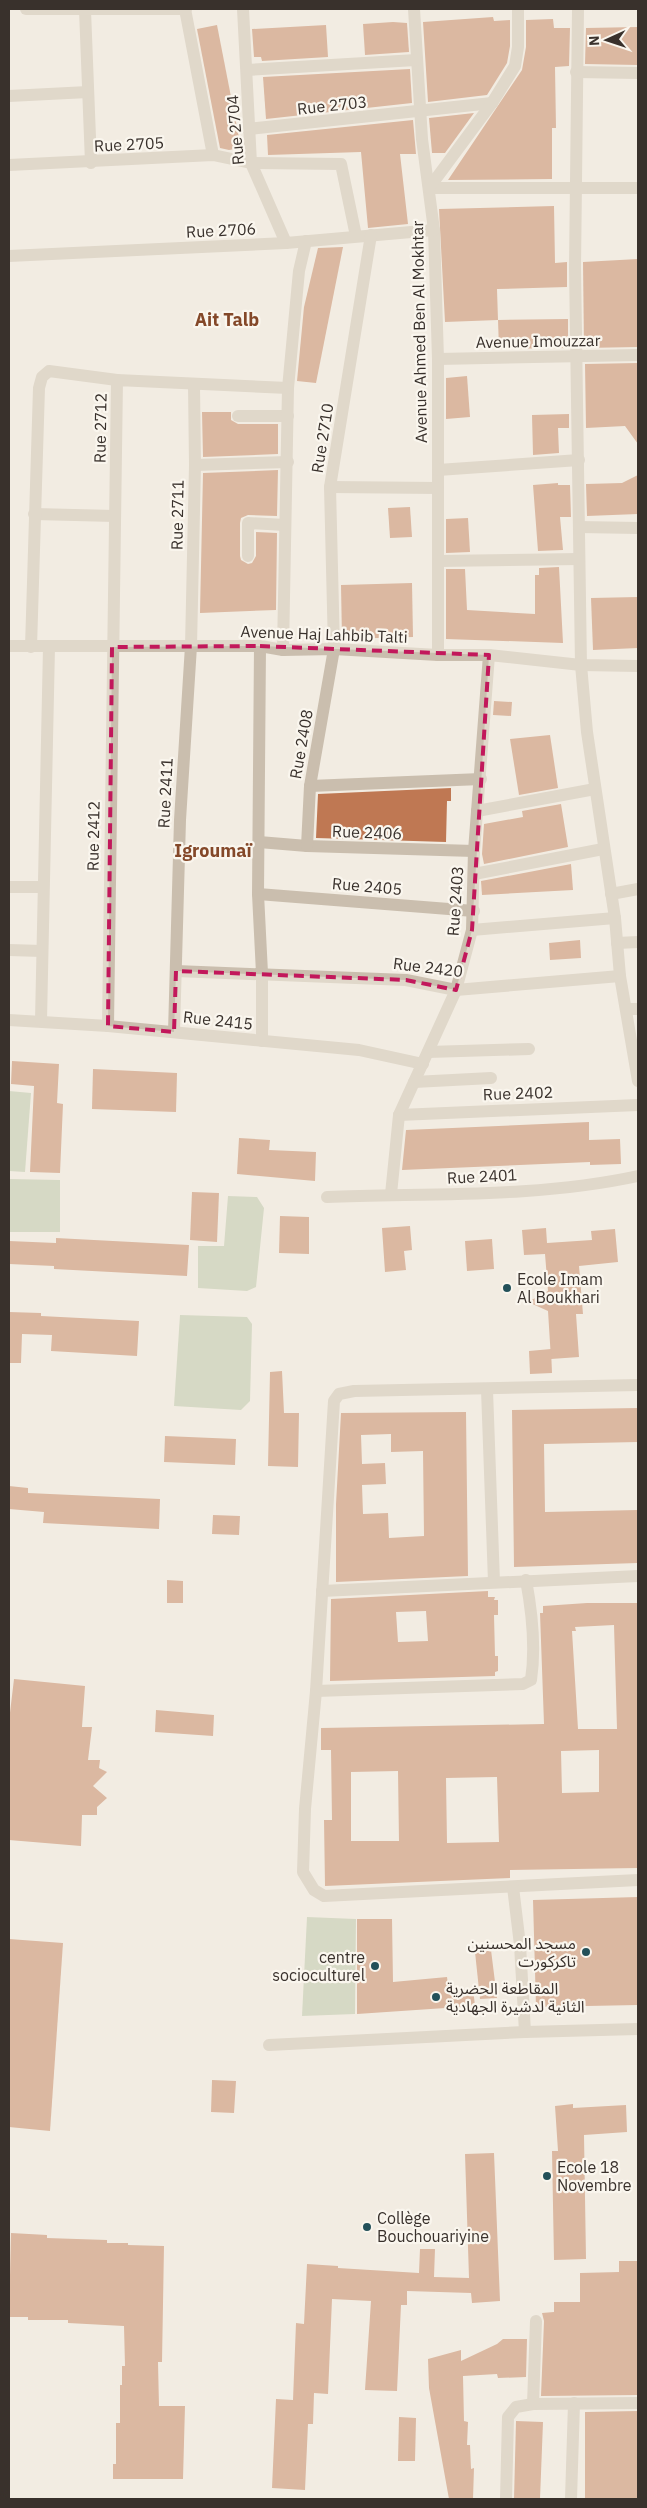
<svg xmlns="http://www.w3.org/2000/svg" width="647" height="2508" viewBox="0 0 647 2508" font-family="'IBM Plex Sans','Noto Sans Arabic',sans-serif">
  <rect width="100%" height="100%" fill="#f2ece2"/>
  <g fill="#b4c1a2">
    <path d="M9,1091L31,1093L25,1172L9,1171Z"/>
    <path d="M9,1179L60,1180V1232H9Z"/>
    <path d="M228,1196L257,1197L264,1208L256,1287L247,1291L198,1288V1246H224Z"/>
    <path d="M180,1315L247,1317L252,1324L250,1401L241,1410L174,1406Z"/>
    <path d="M307,1917L356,1919L355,2014L302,2016Z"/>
  </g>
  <g fill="#bf7853" fill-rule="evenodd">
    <path d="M493,17L494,21L510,20V46L507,63L487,95L428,102L423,22Z"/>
    <path d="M553,19L554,28H570L569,66L555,67L556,128H552V179L448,180L522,70L526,47V20Z"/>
    <path d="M393,22L407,23L409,52L365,55L363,24Z"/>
    <path d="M217,25L241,148L229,150L220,148L197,29Z"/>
    <path d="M326,25L328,57L262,61L261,57H254L252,29Z"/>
    <path d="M638,27V65L585,64L586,28Z"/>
    <path d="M410,69L412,103L266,119L263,77Z"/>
    <path d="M474,113L445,153H432L429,118Z"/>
    <path d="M413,120L416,154H400L408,224L368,228L361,152L268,155L267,135Z"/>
    <path d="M554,206L555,263L567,262V287L497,289L498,320L445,322L439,209Z"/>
    <path d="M343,247L316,383L297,381L304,307L318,248Z"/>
    <path d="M638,259V347L584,348L583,262Z"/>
    <path d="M568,319V348L499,349L498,320Z"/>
    <path d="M638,363V444L625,426L586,428L585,364Z"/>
    <path d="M467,376L470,417L446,419V378Z"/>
    <path d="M202,412H231V420L238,424H278V454L203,457Z"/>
    <path d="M569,414V428H558L559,453L533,455L532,415Z"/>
    <path d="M278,470L277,516L248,515L241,518L240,523V556L241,560L248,564L252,563L256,556V532L277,533L276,610L200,613L203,473Z"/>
    <path d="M638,475V514L587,516L586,484L622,483Z"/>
    <path d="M558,483V485H570L571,517H560L563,550L538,551L533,485Z"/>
    <path d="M410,507L412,537L390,538L388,508Z"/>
    <path d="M468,518L470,552L446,553V519Z"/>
    <path d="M559,567L563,643L446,639V569H465L467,610L535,614V575H539V568Z"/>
    <path d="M412,583L413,637L342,639L341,585Z"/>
    <path d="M638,597V648L593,650L591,598Z"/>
    <path d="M494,701L512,702L511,716L493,715Z"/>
    <path d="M550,735L558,788L519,795L510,739Z"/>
    <path d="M451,788V801H447L446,842L316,838L318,794Z"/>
    <path d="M561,804L568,847L484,864L482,854L484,824L523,817L522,811Z"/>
    <path d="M571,864L573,890L482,895L481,881Z"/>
    <path d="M580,940L581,958L550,960L549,943Z"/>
    <path d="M12,1061L59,1064L57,1103L63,1104L60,1173L30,1172L34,1086L11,1084Z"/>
    <path d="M93,1069L177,1073L176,1112L92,1109Z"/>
    <path d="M589,1122V1140L620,1139L621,1164L590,1165V1162L402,1170L406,1130Z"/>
    <path d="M239,1138L270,1140L269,1150L316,1152L315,1181L237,1174Z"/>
    <path d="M192,1192L219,1193L217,1242L190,1240Z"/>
    <path d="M280,1216L309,1217V1254L279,1253Z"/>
    <path d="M410,1226L412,1250L404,1251L406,1270L385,1272L382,1228Z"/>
    <path d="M546,1228L547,1243L592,1240L591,1231L615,1229L618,1262L579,1266L583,1314H576L579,1357L551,1359L548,1311L528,1302L548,1291L545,1254L524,1255L522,1230Z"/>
    <path d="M56,1238L189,1245L187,1276L54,1269V1266L9,1264V1241L56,1243Z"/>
    <path d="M492,1239L494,1269L467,1271L465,1241Z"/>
    <path d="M9,1312L41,1313V1316L139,1321L137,1356L51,1351L52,1335L22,1334L21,1363H9Z"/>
    <path d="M551,1349L552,1373L530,1374L529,1351Z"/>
    <path d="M282,1371L284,1413H299L298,1467L268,1466L270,1372Z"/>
    <path d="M638,1408V1442L544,1444L545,1512L638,1510V1563L514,1567L512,1410Z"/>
    <path d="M466,1412L468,1576L336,1582V1504L341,1413ZM391,1434V1452L423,1451L424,1536L389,1538L388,1513L363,1514L362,1485L386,1484L385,1463L362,1464L361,1435Z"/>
    <path d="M165,1436L236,1439L235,1465L164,1462Z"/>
    <path d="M9,1486L28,1488V1493L160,1499L159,1529L43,1523L44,1512L9,1509Z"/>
    <path d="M213,1515L240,1516L239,1535L212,1534Z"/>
    <path d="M167,1580L183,1581V1603H167Z"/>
    <path d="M488,1591V1597H495L494,1600H498V1615H494L495,1656H498V1671L495,1672V1676L330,1681L331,1599ZM426,1611L428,1641L398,1642L396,1612Z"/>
    <path d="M587,1603H638V1868L510,1870V1878L325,1886L324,1820H332L331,1750H321V1728L544,1724L540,1613H543V1606ZM614,1625L617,1729H578L572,1631H576L575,1627ZM599,1750V1792L562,1793L561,1751ZM398,1771L399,1841H351V1772ZM497,1777L499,1842L447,1843L446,1778Z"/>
    <path d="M14,1679L85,1686L82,1727H92L88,1760H100L99,1768L107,1772L93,1786L107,1798L97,1807V1815H82L81,1846L9,1840V1721Z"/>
    <path d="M156,1710L214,1715L213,1736L155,1732Z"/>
    <path d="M638,1897V2005L536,2007L533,1900Z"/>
    <path d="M357,1919H392L393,1982L447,1977L449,1992L473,1988L475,2006L357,2014Z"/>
    <path d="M9,1939L63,1943L50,2131L9,2127Z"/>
    <path d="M491,1950L497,1998L480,1999L475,1952Z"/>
    <path d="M212,2080L236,2081L234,2113L211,2112Z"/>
    <path d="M573,2104V2108L626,2105L627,2132L584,2135L586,2259L554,2260L552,2151H558L555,2106Z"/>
    <path d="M494,2153L500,2301L472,2303L471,2293L407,2291V2305H401L397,2391L365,2390L371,2301L332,2299L328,2394L314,2393L313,2424H308L305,2490L272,2488L276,2399L293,2400L296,2323L304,2324L307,2264L338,2266V2268L419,2273L420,2249H435L434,2277L469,2278L465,2154Z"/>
    <path d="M11,2233L47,2235V2238L107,2240V2243H128V2245L164,2246L162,2362H158L159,2406H185L183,2479H113V2464H116V2423H120V2385H122V2366H125L124,2326L68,2323V2320H28V2317H9Z"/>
    <path d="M619,2261H638V2395L541,2396L544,2321L542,2313L554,2312V2302H580V2273L619,2272Z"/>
    <path d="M503,2339H527L526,2377L498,2378L497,2374L463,2376L464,2421L468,2422L467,2445H470L471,2469L474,2468L473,2499H449L429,2388L428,2359L461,2350V2361L497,2344Z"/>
    <path d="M638,2411V2499H585V2412Z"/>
    <path d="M399,2417L416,2418L415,2461H398Z"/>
    <path d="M516,2421L543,2422L540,2499H514Z"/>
  </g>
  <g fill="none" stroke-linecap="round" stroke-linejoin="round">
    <g stroke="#cabeae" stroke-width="12">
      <path d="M26,9H186"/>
      <path d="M185,9L213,155"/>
      <path d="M243,9L251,163L286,243"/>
      <path d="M414,9L422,139L434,230L438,359V655"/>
      <path d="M578,9L575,268L581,665L638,666"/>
      <path d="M85,10L91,163"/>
      <path d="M247,70L416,60"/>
      <path d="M576,72L638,73"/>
      <path d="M9,96L88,92"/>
      <path d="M248,129L492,103"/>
      <path d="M9,165L213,155L251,163L341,164L356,236"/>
      <path d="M429,188H638"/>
      <path d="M429,188L492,103L515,66L518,47V9"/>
      <path d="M9,256L286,243L434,230"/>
      <path d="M438,359L638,355"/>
      <path d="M238,416H288"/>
      <path d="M195,465L288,462"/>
      <path d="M438,470L579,460"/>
      <path d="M330,487L438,488"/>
      <path d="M34,514L115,516"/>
      <path d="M579,527L638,528"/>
      <path d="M248,556V523L285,525"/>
      <path d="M439,561L579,559"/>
      <path d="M260,646L258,894L262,973V1041"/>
      <path d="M31,647L39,388L42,377L49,371L117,380"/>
      <path d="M283,650L288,388L299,271L306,241"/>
      <path d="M310,786L481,779"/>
      <path d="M477,811L595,789"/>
      <path d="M259,842L307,846L474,851"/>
      <path d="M307,846L310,786L334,649L330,487L371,235"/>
      <path d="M474,874L603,849"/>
      <path d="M9,887H43"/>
      <path d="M258,894L474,911"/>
      <path d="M611,894L638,889"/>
      <path d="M472,930L615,918"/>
      <path d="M617,943L638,942"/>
      <path d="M9,950L42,951"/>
      <path d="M176,971L406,980L456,990L620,976"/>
      <path d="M626,1009H638"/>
      <path d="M9,1020L108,1026L359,1050L423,1064"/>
      <path d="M41,1021L49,647"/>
      <path d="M108,1026L117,380L288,388"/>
      <path d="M174,1032L180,820L191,646L195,465L194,385"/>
      <path d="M428,1052L529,1049"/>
      <path d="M414,1082L491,1078"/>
      <path d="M399,1115L638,1105"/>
      <path d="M391,1194L399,1115L456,990L472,930L474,851L489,655"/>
      <path d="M327,1197C430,1193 537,1198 638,1176"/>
      <path d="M638,1385L354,1391L339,1394L334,1401L316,1691L305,1809L303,1872L314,1890L324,1896L638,1880"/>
      <path d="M487,1390L494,1582"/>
      <path d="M322,1591L638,1576"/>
      <path d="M316,1691L523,1684L531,1680C536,1647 532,1612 526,1580"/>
      <path d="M513,1887L520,1945L525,2032"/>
      <path d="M269,2045L525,2032L638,2029"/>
      <path d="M533,2404L536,2321"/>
      <path d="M506,2499L508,2417L516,2407L533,2404L638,2403"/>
      <path d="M571,2499L574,2403"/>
    </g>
    <path stroke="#cabeae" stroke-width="12" d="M9,646H260L283,650L334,649L438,655H489L581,665L587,732L615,918L620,976L638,1081"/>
  </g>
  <path d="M0 0H647V2508H0ZM260,646L489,655L472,930L456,990L406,980L176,971L174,1032L108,1026L112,647Z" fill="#f2ece2" fill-opacity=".55" fill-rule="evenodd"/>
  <path fill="none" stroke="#c2185b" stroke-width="4" stroke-dasharray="10 6" stroke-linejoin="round" d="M260,646L489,655L472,930L456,990L406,980L176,971L174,1032L108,1026L112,647Z"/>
  <g fill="#235059" stroke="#faf6ee" stroke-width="2">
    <circle cx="507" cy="1288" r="5"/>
    <circle cx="586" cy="1952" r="5"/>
    <circle cx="375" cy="1966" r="5"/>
    <circle cx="436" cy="1997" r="5"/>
    <circle cx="547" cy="2176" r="5"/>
    <circle cx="367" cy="2227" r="5"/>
  </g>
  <g text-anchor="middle" stroke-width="4.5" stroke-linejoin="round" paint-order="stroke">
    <g font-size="16" fill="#39312c" stroke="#faf6ee">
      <text transform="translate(332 105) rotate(-6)" y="6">Rue 2703</text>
      <text transform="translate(235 130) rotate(-95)" y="6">Rue 2704</text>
      <text transform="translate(129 144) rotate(-3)" y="6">Rue 2705</text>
      <text transform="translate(221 230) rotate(-3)" y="6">Rue 2706</text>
      <text transform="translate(419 332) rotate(-91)" y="6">Avenue Ahmed Ben Al Mokhtar</text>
      <text transform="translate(538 341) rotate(-1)" y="6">Avenue Imouzzar</text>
      <text transform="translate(100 428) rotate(-89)" y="6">Rue 2712</text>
      <text transform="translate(322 438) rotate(-81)" y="6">Rue 2710</text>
      <text transform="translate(177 515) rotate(-89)" y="6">Rue 2711</text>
      <text transform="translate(324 634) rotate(2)" y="6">Avenue Haj Lahbib Talti</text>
      <text transform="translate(301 744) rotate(-80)" y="6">Rue 2408</text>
      <text transform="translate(165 793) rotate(-87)" y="6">Rue 2411</text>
      <text transform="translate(367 832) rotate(2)" y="6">Rue 2406</text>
      <text transform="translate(93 836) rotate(-89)" y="6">Rue 2412</text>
      <text transform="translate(367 886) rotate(5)" y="6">Rue 2405</text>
      <text transform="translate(455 901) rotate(-86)" y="6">Rue 2403</text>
      <text transform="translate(428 967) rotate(7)" y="6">Rue 2420</text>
      <text transform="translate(218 1020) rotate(6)" y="6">Rue 2415</text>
      <text transform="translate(518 1093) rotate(-2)" y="6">Rue 2402</text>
      <text transform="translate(482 1176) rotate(-3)" y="6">Rue 2401</text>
    </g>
    <g font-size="16" fill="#39312c" stroke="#faf6ee" text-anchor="start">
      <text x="517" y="1285">Ecole Imam<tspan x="517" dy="18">Al Boukhari</tspan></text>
      <text x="576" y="1949" text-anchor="end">مسجد المحسنين<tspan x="576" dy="18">تاكركورت</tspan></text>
      <text x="365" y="1963" text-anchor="end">centre<tspan x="365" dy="18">socioculturel</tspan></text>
      <text x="446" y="1994">المقاطعة الحضرية<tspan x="446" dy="18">الثانية لدشيرة الجهادية</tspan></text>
      <text x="557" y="2173">Ecole 18<tspan x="557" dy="18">Novembre</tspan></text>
      <text x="377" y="2224">Collège<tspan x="377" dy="18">Bouchouariyine</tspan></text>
    </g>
    <g font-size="18" font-weight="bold" fill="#844829" stroke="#faf6ee">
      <text x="227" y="326">Ait Talb</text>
      <text x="213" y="857">Igroumaï</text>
    </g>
  </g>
  <rect width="647" height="2508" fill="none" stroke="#39312c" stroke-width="20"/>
  <g transform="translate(607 40) rotate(267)" stroke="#faf6ee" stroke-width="4" paint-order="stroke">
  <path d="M0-4L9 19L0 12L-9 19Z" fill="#39312c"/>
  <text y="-8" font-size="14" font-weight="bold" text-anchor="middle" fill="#39312c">N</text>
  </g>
</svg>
